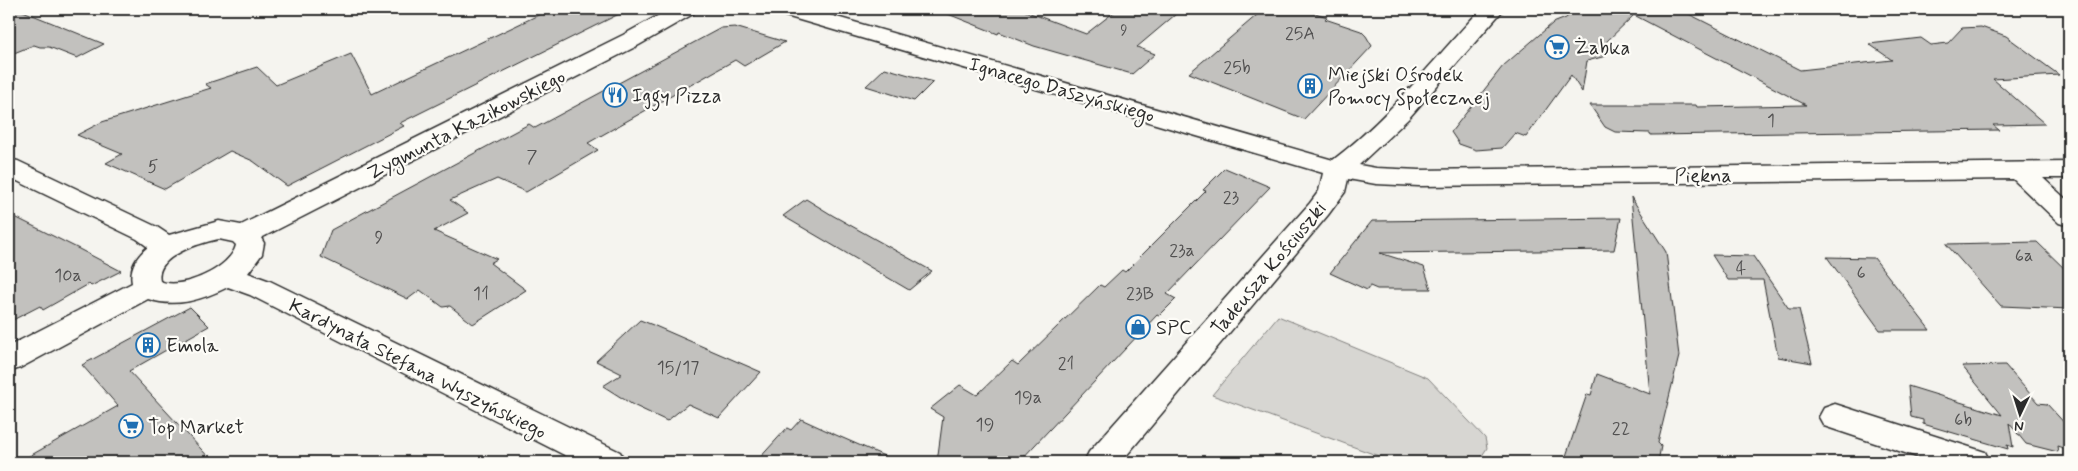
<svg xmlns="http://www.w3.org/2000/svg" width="2078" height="471" viewBox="0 0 2078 471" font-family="Mynerve,sans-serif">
  <rect width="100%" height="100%" fill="#f5f4ef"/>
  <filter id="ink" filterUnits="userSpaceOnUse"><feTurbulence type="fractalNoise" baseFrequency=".02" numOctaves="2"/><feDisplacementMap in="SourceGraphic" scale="10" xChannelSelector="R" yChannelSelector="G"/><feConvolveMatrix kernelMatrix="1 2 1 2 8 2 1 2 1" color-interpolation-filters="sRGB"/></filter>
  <g filter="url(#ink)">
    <path fill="#d7d6d2" stroke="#81807e" d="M1278,316L1428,378L1485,438L1487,448L1478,462H1395L1212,395Z"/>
    <g fill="#c2c1be" stroke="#2b2b2b">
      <path d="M9,9H18L104,44L77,58L49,47H40L34,45L9,55Z"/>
      <path d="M551,9H629L400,123L404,126L287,186L253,161L230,151L165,189L106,163L122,154L77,135L102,122L211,88L205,84L257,67L276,85L351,54L372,94Z"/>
      <path d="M938,9H1028L1025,11L1086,34L1118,9H1182L1137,47L1155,54L1132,74L1034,46L999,32L998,34L938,10Z"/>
      <path d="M1264,9H1304L1327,17L1325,19L1361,31L1366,36L1372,46L1304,119L1189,73Z"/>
      <path d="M1576,9H1670L1676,12L1681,10L1800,70L1892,60L1869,44L1921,38L1931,45L1948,43L1962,28L1981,27L2006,36L2059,75L1993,79L2045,124L1993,125L1999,130L1651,135L1650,133L1615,132L1605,127L1590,105H1696L1697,107L1806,105L1634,15L1603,45L1606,56L1587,61L1582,92L1571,75L1526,137L1515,133L1502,148L1476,150L1459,144L1451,132L1503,66L1553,23L1566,18Z"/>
      <path d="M735,27L785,42L744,66L735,60L588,143L598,150L526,192L497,179L450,200L468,213L434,231L497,259L490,263L526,290L473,324L450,306L443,307L420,290L408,299L321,257L331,230L529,124L535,128L721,28Z"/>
      <path d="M885,68L933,82L914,101L866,86Z"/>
      <path d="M1225,168L1270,187L1167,294L1176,299L1159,316L1157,315L1019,462H937L943,417L930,409L960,385L977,395L1012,361L1018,365L1100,285L1104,287L1122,270L1125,272L1206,191L1203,190Z"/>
      <path d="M1631,197L1666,252L1679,356L1658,443L1661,446L1658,462H1564L1587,394L1591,395L1597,374L1650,394Z"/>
      <path d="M806,199L832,215L932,271L909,290L783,216Z"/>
      <path d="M9,214L79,249L121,271L91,286L89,284L43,310L40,306L9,322Z"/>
      <path d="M1621,218L1614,250L1380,253L1424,267L1431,289H1377L1370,286L1367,290L1330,273L1372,221Z"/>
      <path d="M2037,242L2069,273V309L2001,306L1946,244Z"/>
      <path d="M1712,255L1753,256L1789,309H1799L1812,363L1778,357L1763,280H1728Z"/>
      <path d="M1827,257L1874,258L1930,330H1880Z"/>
      <path d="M190,307L209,326L129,371L213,462H19L118,406L82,365Z"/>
      <path d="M640,320L653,325L761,372L719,418L688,404L667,421L633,405L603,386L622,374L596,361Z"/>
      <path d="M2005,365L2038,403L2047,404L2069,428V450L2057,446L2058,452L2026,444L2009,423L2013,447L2007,445L2008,449L1923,424V420L1911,417L1908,386L2002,415L1962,366Z"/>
      <path d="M801,419L836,435L898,462H756L787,428L791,430Z"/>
    </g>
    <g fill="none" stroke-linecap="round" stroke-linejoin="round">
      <g stroke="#2b2b2b" stroke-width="3">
        <g id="minor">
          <path d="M670,9H696L693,14L639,45L261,238L264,243L262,254L248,273L270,281L620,452L625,462H578L250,295L228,287C202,300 176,308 148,299L20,368L9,372V346L132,283C129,268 137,256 148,247L137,239L9,177V159L18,161L157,227L169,235L219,221L241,225L623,35ZM219,239L233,242L236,245C231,268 181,291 160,281C154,256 200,243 219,239Z"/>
          <path d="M776,9H809L1333,160C1390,117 1433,60 1481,9H1504L1408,119L1359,165L1376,168L1419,170L2069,162V178H2043L2069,202V226L2059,223L2013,179L1419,186L1376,184L1348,179L1345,192L1328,215L1121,462H1084L1089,452L1310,203L1319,191L1323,173L779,14Z"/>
          <path d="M1835,404L1985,452L1990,462H1932L1824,426L1819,417L1824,408Z"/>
        </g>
      </g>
      <use href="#minor" fill="#fdfcf7" fill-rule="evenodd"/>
    </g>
  </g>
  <defs>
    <g id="supermarket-ring" transform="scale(1.25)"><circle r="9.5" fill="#fdfcf7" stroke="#1f6fb2" stroke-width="1.5"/><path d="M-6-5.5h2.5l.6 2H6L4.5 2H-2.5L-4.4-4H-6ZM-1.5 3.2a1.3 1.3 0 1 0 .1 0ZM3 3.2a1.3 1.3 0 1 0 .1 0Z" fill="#1f6fb2"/></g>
    <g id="building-ring" transform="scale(1.25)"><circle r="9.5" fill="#fdfcf7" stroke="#1f6fb2" stroke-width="1.5"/><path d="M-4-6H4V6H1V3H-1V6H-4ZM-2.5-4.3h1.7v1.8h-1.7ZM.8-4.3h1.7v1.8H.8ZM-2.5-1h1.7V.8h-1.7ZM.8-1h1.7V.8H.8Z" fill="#1f6fb2"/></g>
    <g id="restaurant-ring" transform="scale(1.25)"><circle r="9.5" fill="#fdfcf7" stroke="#1f6fb2" stroke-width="1.5"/><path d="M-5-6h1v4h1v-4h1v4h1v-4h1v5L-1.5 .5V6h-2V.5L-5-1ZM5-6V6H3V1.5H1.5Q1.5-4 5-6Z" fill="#1f6fb2"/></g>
    <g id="shop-ring" transform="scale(1.25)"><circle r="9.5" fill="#fdfcf7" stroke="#1f6fb2" stroke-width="1.5"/><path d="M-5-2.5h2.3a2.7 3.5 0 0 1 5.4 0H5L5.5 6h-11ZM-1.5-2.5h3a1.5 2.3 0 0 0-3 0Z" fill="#1f6fb2"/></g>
  </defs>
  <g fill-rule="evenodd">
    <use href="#supermarket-ring" x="1557" y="47"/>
    <use href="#building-ring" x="1310" y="86"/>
    <use href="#restaurant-ring" x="615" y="95"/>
    <use href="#shop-ring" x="1138" y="327"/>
    <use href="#building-ring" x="148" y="345"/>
    <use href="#supermarket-ring" x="131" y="426"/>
  </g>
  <g text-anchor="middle" stroke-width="4.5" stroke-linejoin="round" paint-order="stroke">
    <g font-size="15" fill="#515050">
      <text x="1124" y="35">9</text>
    </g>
    <g font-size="18" fill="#515050">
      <text x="1300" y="39">25A</text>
      <text x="1237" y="73">25b</text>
      <text x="1771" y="126">1</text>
      <text x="532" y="162">7</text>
      <text x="153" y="172">5</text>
      <text x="1231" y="203">23</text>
      <text x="379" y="243">9</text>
      <text x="1182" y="256">23a</text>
      <text x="2024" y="261">6a</text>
      <text x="1741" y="274">4</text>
      <text x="1861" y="278">6</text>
      <text x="68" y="281">10a</text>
      <text x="481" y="299">11</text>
      <text x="1140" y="299">23B</text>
      <text x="1066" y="369">21</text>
      <text x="678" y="373">15/17</text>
      <text x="1028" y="403">19a</text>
      <text x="1963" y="425">6b</text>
      <text x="985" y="430">19</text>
      <text x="1621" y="434">22</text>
    </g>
    <g font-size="20" fill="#2b2b2b" stroke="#fdfcf7" text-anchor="start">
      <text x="1574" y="54">Żabka</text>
      <text x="1328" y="81">Miejski Ośrodek<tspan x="1328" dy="23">Pomocy Społecznej</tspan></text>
      <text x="632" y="102">Iggy Pizza</text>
      <text x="1156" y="334">SPC</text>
      <text x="166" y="352">Emola</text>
      <text x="148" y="433">Top Market</text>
    </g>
    <g font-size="20" fill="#2b2b2b" stroke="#fdfcf7">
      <text transform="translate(1062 89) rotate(16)" y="7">Ignacego Daszyńskiego</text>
      <text transform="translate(466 124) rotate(-27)" y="7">Zygmunta Kazikowskiego</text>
      <text transform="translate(1703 175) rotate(-1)" y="7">Piękna</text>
      <text transform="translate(1268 268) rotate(-50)" y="7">Tadeusza Kościuszki</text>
      <text transform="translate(418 368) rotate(27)" y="7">Kardynała Stefana Wyszyńskiego</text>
    </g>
  </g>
  <rect width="2078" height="471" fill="none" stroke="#fdfcf7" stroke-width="30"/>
  <rect x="15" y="15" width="2048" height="441" fill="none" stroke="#2b2b2b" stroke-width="2" filter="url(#ink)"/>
  <g transform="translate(2020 414) rotate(184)" stroke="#fdfcf7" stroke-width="4" paint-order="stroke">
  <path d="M0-4L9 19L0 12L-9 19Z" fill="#2b2b2b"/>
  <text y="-8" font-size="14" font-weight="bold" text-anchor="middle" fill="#2b2b2b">N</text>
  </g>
</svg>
